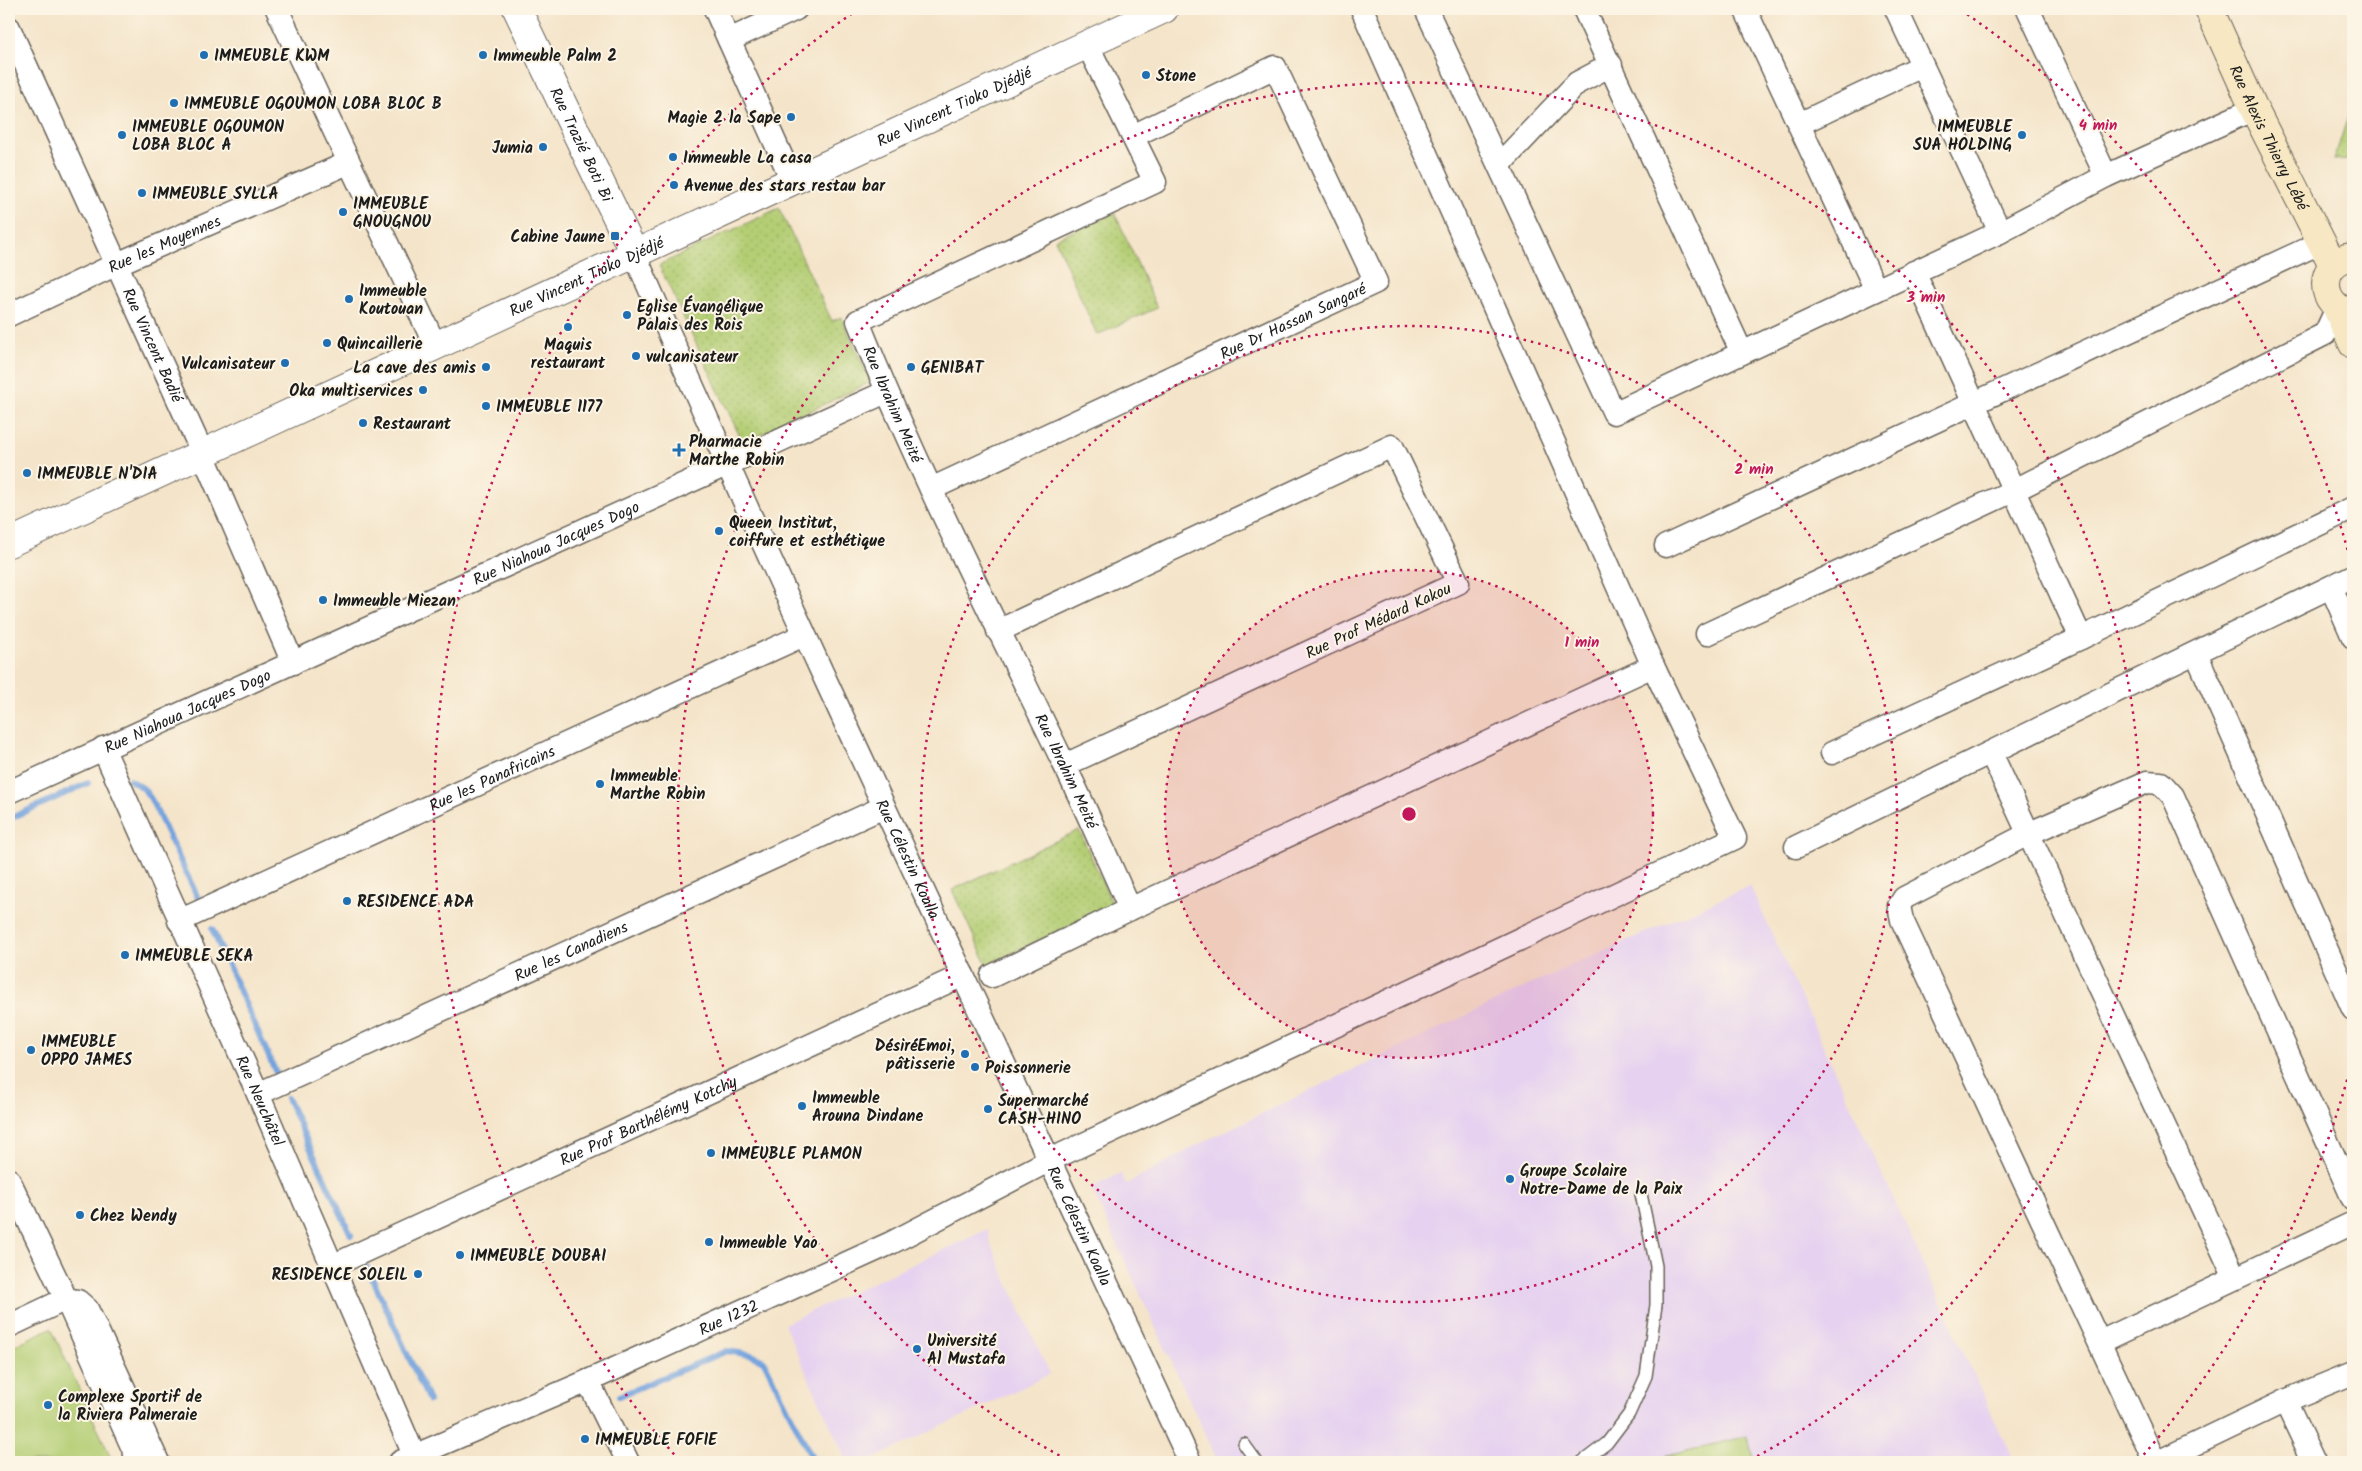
<svg xmlns="http://www.w3.org/2000/svg" width="2362" height="1471" viewBox="0 0 2362 1471" font-family="Kalam,sans-serif">
  <defs>
    <pattern id="grass-dots" width="8" height="8" patternUnits="userSpaceOnUse" patternTransform="scale(1.25)"><rect width="8" height="8" fill="#b4ce74"/><path d="M2 2h.1M6 6h.1" fill="none" stroke="#9ab064" stroke-width="1.8" stroke-linecap="round"/></pattern>
  </defs>
  <rect width="100%" height="100%" fill="#fcf5e5"/>
  <filter id="ink" filterUnits="userSpaceOnUse"><feTurbulence type="fractalNoise" baseFrequency=".02" numOctaves="2"/><feDisplacementMap in="SourceGraphic" scale="10" xChannelSelector="R" yChannelSelector="G"/><feConvolveMatrix kernelMatrix="1 2 1 2 8 2 1 2 1" color-interpolation-filters="sRGB"/></filter>
  <filter id="wash" filterUnits="userSpaceOnUse"><feTurbulence type="fractalNoise" baseFrequency=".0096" numOctaves="4" result="noise"/><feDisplacementMap in="SourceGraphic" scale="20" xChannelSelector="R" yChannelSelector="G"/><feGaussianBlur stdDeviation="1.12" result="paint"/><feColorMatrix in="noise" values="0 0 0 0 0 0 0 0 0 0 0 0 0 0 0 0 0 1.4 0 .05"/><feComposite in="paint" operator="in"/></filter>
  <g filter="url(#wash)">
    <rect width="100%" height="100%" fill="#f4e4c9"/>
    <g fill="#e6d2f0">
      <path d="M1750,886L2014,1462H1218L1091,1188L1121,1173L1126,1184L1203,1142L1563,969Z"/>
      <path d="M988,1229L990,1243L1050,1374L867,1462H847L784,1324Z"/>
    </g>
    <g fill="url(#grass-dots)" stroke="#687548">
      <path d="M2353,100V159L2334,160Z"/>
      <path d="M779,208L832,321L841,317L871,382L743,443L659,265Z"/>
      <path d="M1115,213L1157,308L1097,335L1055,239Z"/>
      <path d="M1079,830L1113,905L987,965L952,890Z"/>
    </g>
    <g fill="#b4ce74" stroke="#687548">
      <path d="M51,1328L113,1462H9V1348Z"/>
      <path d="M1748,1436L1754,1462H1642Z"/>
    </g>
    <g fill="none" stroke-linecap="round" stroke-linejoin="round">
      <g stroke="#74a3dd" stroke-width="6">
        <path d="M130,780L143,788L151,799L200,902"/>
        <path d="M9,819L88,783"/>
        <path d="M212,929L277,1075"/>
        <path d="M287,1098L351,1235"/>
        <path d="M367,1267L429,1401"/>
        <path d="M619,1396L727,1351L751,1355L764,1361L814,1462"/>
      </g>
    </g>
  </g>
  <g filter="url(#ink)">
    <g fill="none" stroke-linecap="round" stroke-linejoin="round">
      <g stroke="#686259" stroke-width="14">
        <g id="service">
          <path d="M1244,1444L1257,1462"/>
          <path d="M1582,1462L1607,1443L1629,1414L1646,1376L1656,1305V1266L1641,1194"/>
        </g>
      </g>
      <g stroke="#686259" stroke-width="25">
        <g id="minor">
          <path d="M277,9L435,345"/>
          <path d="M715,9L792,180"/>
          <path d="M1426,9L1614,413L2000,232L2106,176L2254,109"/>
          <path d="M1584,9L1742,353"/>
          <path d="M1745,9L1876,290"/>
          <path d="M1896,9L2000,232"/>
          <path d="M2028,9L2106,176"/>
          <path id="s1" d="M9,28L202,452L293,663"/>
          <path d="M729,40L796,9"/>
          <path id="s2" d="M1087,44L1155,182L858,321C918,472 993,617 1064,764C1087,811 1108,860 1130,909"/>
          <path d="M1799,124L1922,66"/>
          <path d="M1499,165L1577,83L1611,65"/>
          <path id="s3" d="M634,253C811,660 1004,1060 1190,1462"/>
          <path d="M1914,272L2081,638"/>
          <path id="s4" d="M9,315L117,264L348,163"/>
          <path id="s5" d="M931,489L1376,282L1275,67L1133,136"/>
          <path d="M1666,546L2322,242"/>
          <path d="M2331,587L2353,637"/>
          <path d="M998,631L1392,446L1458,583L1065,765"/>
          <path d="M1707,634L2015,490L2325,334L2337,308"/>
          <path d="M2196,653L2353,1009"/>
          <path id="s6" d="M103,748L258,1094L414,1455"/>
          <path d="M1832,753L2081,638L2353,508"/>
          <path d="M1991,753L2235,1278"/>
          <path id="s7" d="M9,792L886,392"/>
          <path d="M1796,847L2353,576"/>
          <path id="s8" d="M179,921L804,635"/>
          <path d="M992,976L1130,909L1653,666"/>
          <path id="s9" d="M258,1094L884,807"/>
          <path d="M9,1180L66,1299L139,1462"/>
          <path id="s10" d="M332,1266L963,975"/>
          <path d="M9,1326L66,1299L78,1301L87,1309L98,1332L158,1462"/>
          <path d="M2100,1342L2353,1223"/>
          <path d="M588,1381L628,1462"/>
          <path d="M2285,1401L2314,1462"/>
          <path id="s11" d="M400,1462L588,1381L891,1243L1050,1160L1735,838L1653,666L1362,9"/>
          <path d="M2155,1462L1902,920L1899,906L1904,898L2030,833L2147,782L2161,783L2173,796L2353,1199"/>
          <path d="M2158,1462L2285,1401L2353,1373"/>
        </g>
      </g>
      <g stroke="#686259" stroke-width="30">
        <g id="tertiary">
          <path id="s12" d="M517,9L634,253"/>
          <path id="s13" d="M9,543L1164,9"/>
        </g>
      </g>
      <g stroke="#686259" stroke-width="30">
        <g id="secondary">
          <path id="s14" d="M2209,9L2254,109L2333,265"/>
          <path d="M2353,257C2317,259 2317,308 2353,313"/>
          <path d="M2337,308L2353,344"/>
        </g>
      </g>
      <use href="#service" stroke="#fff" stroke-width="11"/>
      <use href="#minor" stroke="#fff" stroke-width="22"/>
      <use href="#tertiary" stroke="#fff" stroke-width="28"/>
      <use href="#secondary" stroke="#f7e8c3" stroke-width="28"/>
    </g>
  </g>
  <circle cx="1409" cy="814" r="244" fill="#c2185b" fill-opacity=".12"/>
  <g fill="none" stroke="#c2185b" stroke-width="2.5" stroke-dasharray="2.5 5">
    <circle cx="1409" cy="814" r="244"/>
    <circle cx="1409" cy="814" r="488"/>
    <path d="M1066 1459A731 731 0 1 1 1752 1459"/>
    <path d="M2353 1058A975 975 0 0 1 2139 1460M679 1460A975 975 0 0 1 857 10M1961 10A975 975 0 0 1 2353 570"/>
  </g>
  <g fill="#1f6fb2" stroke="#fcf5e5" stroke-width="2">
    <circle cx="204" cy="55" r="5"/>
    <circle cx="483" cy="55" r="5"/>
    <circle cx="1146" cy="75" r="5"/>
    <circle cx="174" cy="103" r="5"/>
    <circle cx="791" cy="117" r="5"/>
    <circle cx="122" cy="135" r="5"/>
    <circle cx="2022" cy="135" r="5"/>
    <circle cx="543" cy="147" r="5"/>
    <circle cx="673" cy="157" r="5"/>
    <circle cx="674" cy="185" r="5"/>
    <circle cx="142" cy="193" r="5"/>
    <circle cx="343" cy="212" r="5"/>
    <rect x="610" y="231" width="10" height="10" rx="2.5"/>
    <circle cx="349" cy="299" r="5"/>
    <circle cx="627" cy="315" r="5"/>
    <circle cx="568" cy="327" r="5"/>
    <circle cx="327" cy="343" r="5"/>
    <circle cx="636" cy="356" r="5"/>
    <circle cx="285" cy="363" r="5"/>
    <circle cx="486" cy="367" r="5"/>
    <circle cx="911" cy="367" r="5"/>
    <circle cx="423" cy="390" r="5"/>
    <circle cx="486" cy="406" r="5"/>
    <circle cx="363" cy="423" r="5"/>
    <path d="M676.5 442.5h5v5h5v5h-5v5h-5v-5h-5v-5h5z"/>
    <circle cx="27" cy="473" r="5"/>
    <circle cx="719" cy="531" r="5"/>
    <circle cx="323" cy="600" r="5"/>
    <circle cx="600" cy="784" r="5"/>
    <circle cx="347" cy="901" r="5"/>
    <circle cx="125" cy="955" r="5"/>
    <circle cx="31" cy="1050" r="5"/>
    <circle cx="965" cy="1054" r="5"/>
    <circle cx="975" cy="1067" r="5"/>
    <circle cx="802" cy="1106" r="5"/>
    <circle cx="988" cy="1109" r="5"/>
    <circle cx="711" cy="1153" r="5"/>
    <circle cx="1510" cy="1179" r="5"/>
    <circle cx="80" cy="1215" r="5"/>
    <circle cx="709" cy="1242" r="5"/>
    <circle cx="460" cy="1255" r="5"/>
    <circle cx="418" cy="1274" r="5"/>
    <circle cx="917" cy="1349" r="5"/>
    <circle cx="48" cy="1405" r="5"/>
    <circle cx="585" cy="1439" r="5"/>
  </g>
  <g text-anchor="middle" stroke-width="4" stroke-linejoin="round" paint-order="stroke">
    <g font-size="16" font-weight="bold" fill="#1c1c1c" stroke="#fcf5e5" text-anchor="start">
      <text x="214" y="61">IMMEUBLE KWM</text>
      <text x="493" y="61">Immeuble Palm 2</text>
      <text x="1156" y="81">Stone</text>
      <text x="184" y="109">IMMEUBLE OGOUMON LOBA BLOC B</text>
      <text x="781" y="123" text-anchor="end">Magie 2 la Sape</text>
      <text x="132" y="132">IMMEUBLE OGOUMON<tspan x="132" dy="18">LOBA BLOC A</tspan></text>
      <text x="2012" y="132" text-anchor="end">IMMEUBLE<tspan x="2012" dy="18">SUA HOLDING</tspan></text>
      <text x="533" y="153" text-anchor="end">Jumia</text>
      <text x="683" y="163">Immeuble La casa</text>
      <text x="684" y="191">Avenue des stars restau bar</text>
      <text x="152" y="199">IMMEUBLE SYLLA</text>
      <text x="353" y="209">IMMEUBLE<tspan x="353" dy="18">GNOUGNOU</tspan></text>
      <text x="605" y="242" text-anchor="end">Cabine Jaune</text>
      <text x="359" y="296">Immeuble<tspan x="359" dy="18">Koutouan</tspan></text>
      <text x="637" y="312">Eglise Évangélique<tspan x="637" dy="18">Palais des Rois</tspan></text>
      <text x="337" y="349">Quincaillerie</text>
      <text x="568" y="350" text-anchor="middle">Maquis<tspan x="568" dy="18">restaurant</tspan></text>
      <text x="646" y="362">vulcanisateur</text>
      <text x="275" y="369" text-anchor="end">Vulcanisateur</text>
      <text x="476" y="373" text-anchor="end">La cave des amis</text>
      <text x="921" y="373">GENIBAT</text>
      <text x="413" y="396" text-anchor="end">Oka multiservices</text>
      <text x="496" y="412">IMMEUBLE 1177</text>
      <text x="373" y="429">Restaurant</text>
      <text x="689" y="447">Pharmacie<tspan x="689" dy="18">Marthe Robin</tspan></text>
      <text x="37" y="479">IMMEUBLE N'DIA</text>
      <text x="729" y="528">Queen Institut,<tspan x="729" dy="18">coiffure et esthétique</tspan></text>
      <text x="333" y="606">Immeuble Miezan</text>
      <text x="610" y="781">Immeuble<tspan x="610" dy="18">Marthe Robin</tspan></text>
      <text x="357" y="907">RESIDENCE ADA</text>
      <text x="135" y="961">IMMEUBLE SEKA</text>
      <text x="41" y="1047">IMMEUBLE<tspan x="41" dy="18">OPPO JAMES</tspan></text>
      <text x="955" y="1051" text-anchor="end">DésiréEmoi,<tspan x="955" dy="18">pâtisserie</tspan></text>
      <text x="985" y="1073">Poissonnerie</text>
      <text x="812" y="1103">Immeuble<tspan x="812" dy="18">Arouna Dindane</tspan></text>
      <text x="998" y="1106">Supermarché<tspan x="998" dy="18">CASH-HINO</tspan></text>
      <text x="721" y="1159">IMMEUBLE PLAMON</text>
      <text x="1520" y="1176">Groupe Scolaire<tspan x="1520" dy="18">Notre-Dame de la Paix</tspan></text>
      <text x="90" y="1221">Chez Wendy</text>
      <text x="719" y="1248">Immeuble Yao</text>
      <text x="470" y="1261">IMMEUBLE DOUBAI</text>
      <text x="408" y="1280" text-anchor="end">RESIDENCE SOLEIL</text>
      <text x="927" y="1346">Université<tspan x="927" dy="18">Al Mustafa</tspan></text>
      <text x="58" y="1402">Complexe Sportif de<tspan x="58" dy="18">la Riviera Palmeraie</tspan></text>
      <text x="595" y="1445">IMMEUBLE FOFIE</text>
    </g>
    <g font-size="16" fill="#1c1c1c" stroke="#fcf5e5">
      <text dy="6" stroke="none"><textPath href="#s13" startOffset="1041">Rue Vincent Tioko Djédjé</textPath></text>
      <text dy="6" stroke="none"><textPath href="#s14" startOffset="142">Rue Alexis Thierry Lébé</textPath></text>
      <text dy="6" stroke="none"><textPath href="#s12" startOffset="150">Rue Trazié Boti Bi</textPath></text>
      <text dy="6" stroke="none"><textPath href="#s4" startOffset="171">Rue les Moyennes</textPath></text>
      <text dy="6" stroke="none"><textPath href="#s13" startOffset="636">Rue Vincent Tioko Djédjé</textPath></text>
      <text dy="6" stroke="none"><textPath href="#s5" startOffset="399">Rue Dr Hassan Sangaré</textPath></text>
      <text dy="6" stroke="none"><textPath href="#s1" startOffset="348">Rue Vincent Badié</textPath></text>
      <text dy="6" stroke="none"><textPath href="#s2" startOffset="572">Rue Ibrahim Meité</textPath></text>
      <text dy="6" stroke="none"><textPath href="#s7" startOffset="601">Rue Niahoua Jacques Dogo</textPath></text>
      <text transform="translate(1378 620) rotate(-25)" y="6">Rue Prof Médard Kakou</text>
      <text dy="6" stroke="none"><textPath href="#s7" startOffset="196">Rue Niahoua Jacques Dogo</textPath></text>
      <text dy="6" stroke="none"><textPath href="#s2" startOffset="978">Rue Ibrahim Meité</textPath></text>
      <text dy="6" stroke="none"><textPath href="#s8" startOffset="344">Rue les Panafricains</textPath></text>
      <text dy="6" stroke="none"><textPath href="#s3" startOffset="665">Rue Célestin Koalla</textPath></text>
      <text dy="6" stroke="none"><textPath href="#s9" startOffset="344">Rue les Canadiens</textPath></text>
      <text dy="6" stroke="none"><textPath href="#s6" startOffset="386">Rue Neuchâtel</textPath></text>
      <text dy="6" stroke="none"><textPath href="#s10" startOffset="348">Rue Prof Barthélémy Kotchy</textPath></text>
      <text dy="6" stroke="none"><textPath href="#s3" startOffset="1070">Rue Célestin Koalla</textPath></text>
      <text dy="6" stroke="none"><textPath href="#s11" startOffset="359">Rue I232</textPath></text>
    </g>
  </g>
  <circle cx="1409" cy="814" r="8" fill="#c2185b" stroke="#fcf5e5" stroke-width="2.5"/>
  <g font-size="15" text-anchor="middle" font-weight="bold" fill="#c2185b" stroke="#fcf5e5" stroke-width="4" stroke-linejoin="round" paint-order="stroke">
    <text x="2098" y="130">4 min</text>
    <text x="1926" y="302">3 min</text>
    <text x="1754" y="474">2 min</text>
    <text x="1582" y="647">1 min</text>
  </g>
  <rect width="2362" height="1471" fill="none" stroke="#fcf5e5" stroke-width="30"/>
</svg>
